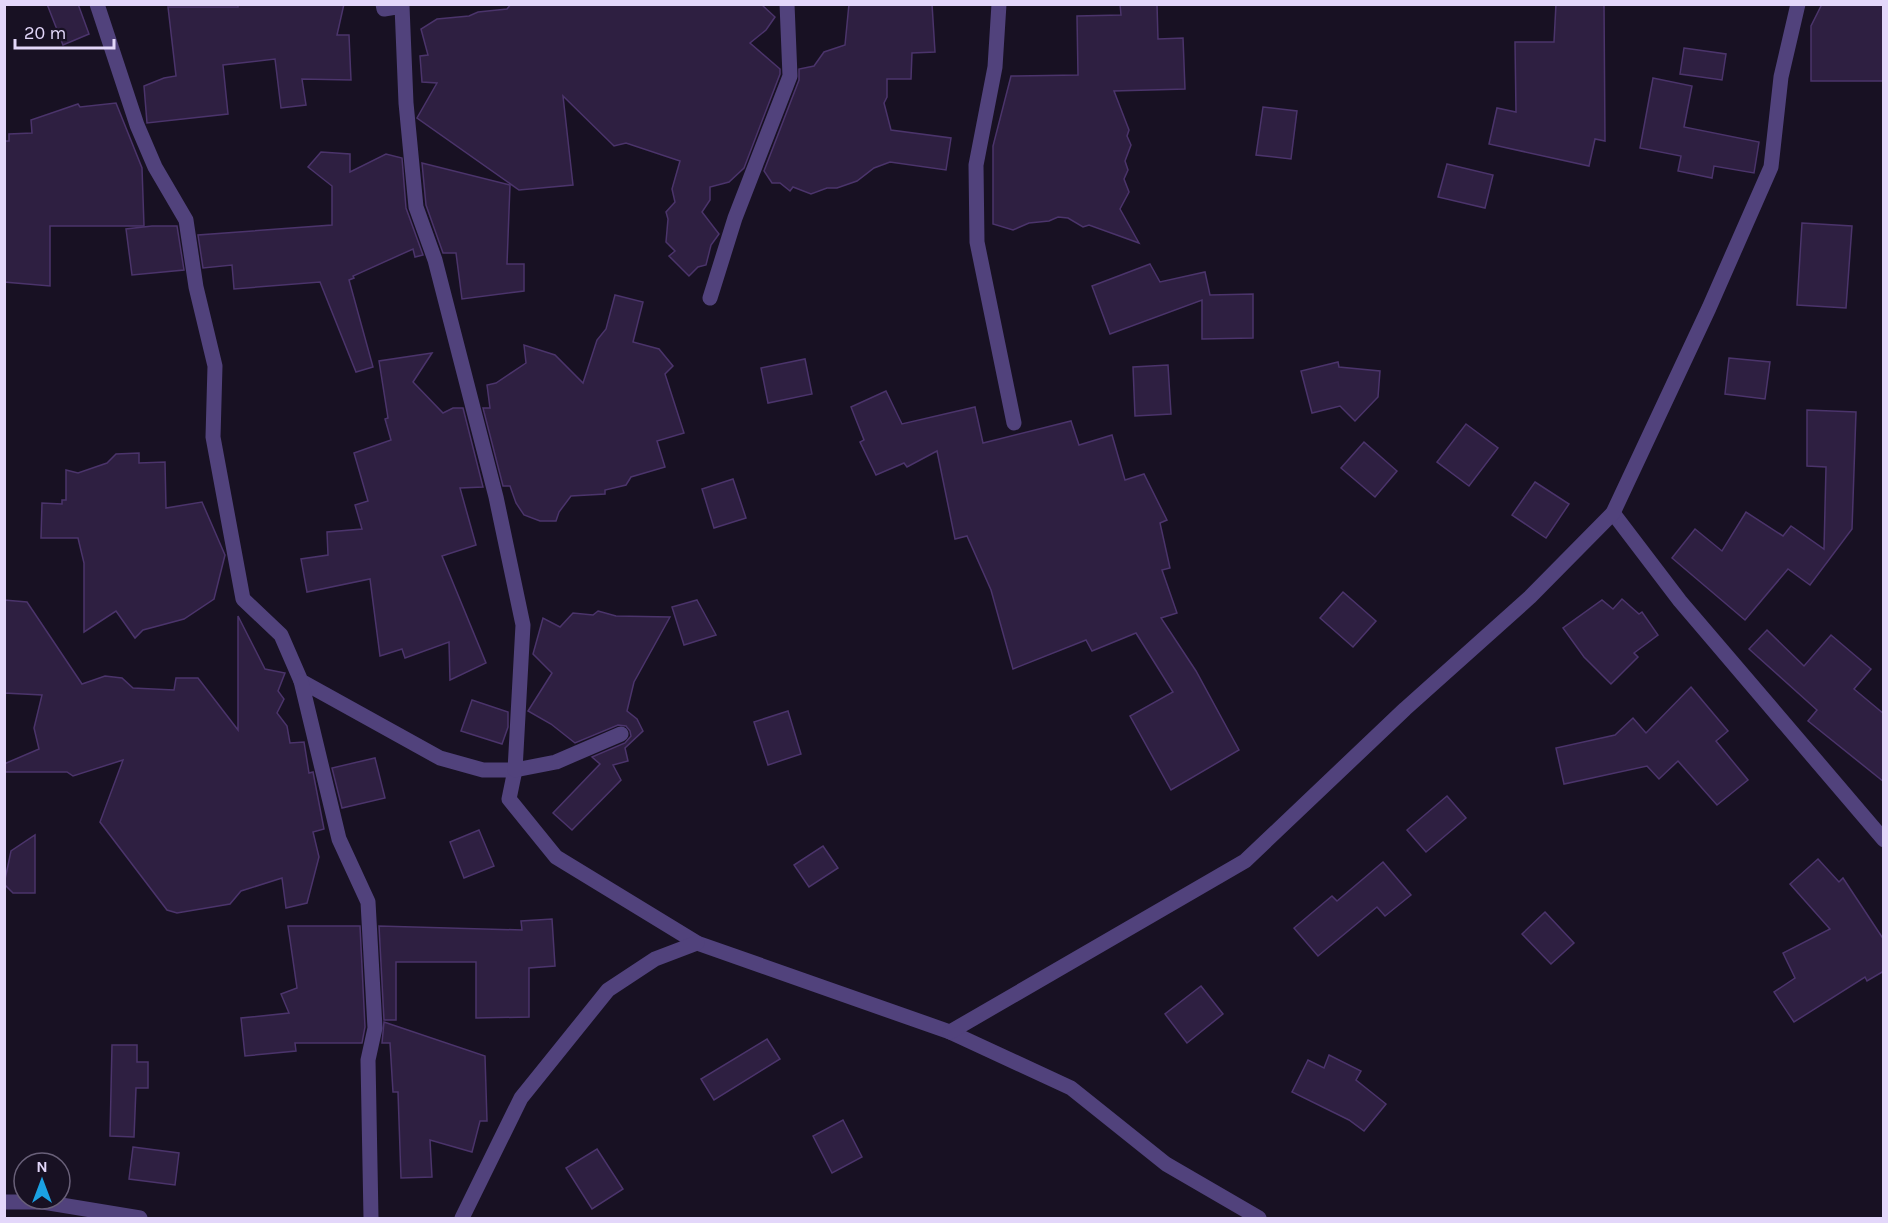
<svg xmlns="http://www.w3.org/2000/svg" width="1888" height="1223" viewBox="0 0 1888 1223" font-family="Karla,sans-serif">
  <rect width="100%" height="100%" fill="#181123"/>
  <g fill="#2e1f41" stroke="#4b346b" stroke-width="1.5">
    <path d="M47,4H78L89,34L63,45Z"/>
    <path d="M238,4H344L337,35H349L351,80L302,79L306,105L281,108L275,59L223,65L228,114L147,123L144,86L164,78L176,76L168,7H238Z"/>
    <path d="M511,4H761L775,17L766,30L750,43L780,69V74L744,168L729,182L710,187V200L702,212L719,234L711,245L706,265L698,267L689,276L669,256L675,251L666,242L668,219L666,212L675,202L672,189L680,161L626,143L614,146L563,96L573,185L519,190L417,118L437,83L422,82L420,56L428,55L421,29L437,19L469,16L478,12L507,9Z"/>
    <path d="M849,4H932L935,52L912,53L911,79H887V97L884,103L891,130L951,138L946,170L890,162L874,168L857,181L837,188H827L811,194L793,187L790,191L780,183H772L764,171L799,80V69L814,66L824,52L845,45Z"/>
    <path d="M1120,4H1157L1158,39L1183,38L1185,89L1114,91L1129,130L1127,136L1131,145L1125,161L1128,170L1124,179L1129,192L1120,209L1139,243L1089,225L1083,227L1068,218L1058,217L1049,221L1029,223L1013,230L993,224V146L1011,76L1078,75L1077,16L1121,15Z"/>
    <path d="M1556,4H1604L1605,141L1595,139L1589,166L1489,144L1497,108L1516,112L1515,42H1554Z"/>
    <path d="M1822,4H1884V81H1811V26Z"/>
    <path d="M1684,48L1726,54L1722,80L1680,74Z"/>
    <path d="M1653,78L1692,86L1684,127L1759,142L1754,173L1714,166L1712,178L1678,171L1681,156L1640,148Z"/>
    <path d="M116,103L142,168L144,226H50V286L4,282V141H9V134L32,133L31,120L78,104L80,107Z"/>
    <path d="M1263,107L1297,111L1291,159L1256,155Z"/>
    <path d="M321,152L350,154V172L386,154L402,158L406,208L423,255L415,257L413,249L353,276L354,278L349,280L373,367L356,372L320,282L234,289L232,265L203,268L198,235L332,225V186L308,167Z"/>
    <path d="M422,163L510,185L507,264H524V291L462,299L456,253H443L426,205Z"/>
    <path d="M1447,164L1493,175L1485,208L1438,197Z"/>
    <path d="M1802,223L1852,226L1846,308L1797,305Z"/>
    <path d="M152,226H177L184,270L132,275L126,229Z"/>
    <path d="M1150,264L1160,282L1205,272L1210,295L1253,294V338L1202,339V300L1110,334L1092,286Z"/>
    <path d="M615,295L643,302L633,342L659,349L673,366L665,374L684,433L657,441L665,467L631,477L626,485L605,490V494L571,496L559,512L556,521H540L524,515L516,503L510,486H503L483,408H490L487,385L496,383L526,363L524,345L555,355L583,383L597,340L606,329Z"/>
    <path d="M432,353L413,382L443,413L453,408H463L483,487L460,488L476,545L442,556L486,663L450,680L449,642L405,658L402,649L380,656L370,579L307,592L301,559L328,555L327,532L362,529L355,505L368,501L354,453L391,440L385,419L388,418L379,361Z"/>
    <path d="M1729,358L1770,362L1765,399L1725,394Z"/>
    <path d="M805,359L812,394L768,403L761,368Z"/>
    <path d="M1338,362L1339,367L1380,371L1378,397L1355,421L1340,406L1312,413L1301,371Z"/>
    <path d="M1168,365L1171,414L1135,416L1133,367Z"/>
    <path d="M886,391L902,424L975,407L983,443L1071,421L1079,445L1112,435L1125,480L1144,474L1167,520L1160,523L1170,568L1162,570L1177,613L1161,618L1196,671L1239,750L1171,790L1130,716L1173,692L1136,633L1092,651L1086,640L1013,669L991,590L967,536L955,539L937,451L907,467L904,463L876,475L860,442L864,440L851,407Z"/>
    <path d="M1807,410L1856,412L1852,529L1810,585L1788,569L1745,620L1672,558L1695,529L1722,551L1746,512L1783,536L1791,526L1824,549L1826,467L1807,466Z"/>
    <path d="M1466,424L1498,448L1469,486L1437,462Z"/>
    <path d="M1364,442L1397,471L1375,497L1341,468Z"/>
    <path d="M139,453V463L165,462L166,508L202,502L225,555L214,599L184,619L143,630L135,638L116,611L84,632V563L78,538H41L42,503L62,504V500H66V470L78,473L107,463L116,454Z"/>
    <path d="M733,479L746,518L714,528L702,489Z"/>
    <path d="M1535,482L1569,504L1546,538L1512,515Z"/>
    <path d="M1343,592L1376,621L1353,647L1320,618Z"/>
    <path d="M1622,599L1639,614L1642,612L1658,635L1634,653L1638,657L1611,684L1584,657L1563,628L1602,600L1613,609Z"/>
    <path d="M4,600L27,602L82,684L105,676L122,678L133,688L174,690L176,678H198L238,730V616L265,669L285,673L278,691L284,699L277,713L287,726L290,743L304,742L309,773L313,772L324,829L313,832L319,857L307,903L286,908L282,878L241,891L230,904L177,913L167,910L100,822L123,760L73,776L67,772H4V764L39,749L34,728L42,695L4,693Z"/>
    <path d="M697,600L716,635L684,645L672,607Z"/>
    <path d="M598,611L616,616L670,617L634,682L627,711L637,719L643,731L625,748L628,761L613,765L621,780L572,830L553,813L600,764L592,757L625,743L631,736L630,731L626,726L618,725L575,743L551,724L528,711L552,673L533,654L543,618L560,627L573,613L593,615Z"/>
    <path d="M1767,630L1804,666L1831,635L1871,669L1854,689L1884,714V782L1808,721L1817,710L1749,649Z"/>
    <path d="M1691,687L1728,731L1716,741L1748,780L1717,805L1678,761L1659,779L1647,766L1564,784L1556,748L1615,735L1633,718L1646,733Z"/>
    <path d="M472,700L508,712V727L502,744L461,731Z"/>
    <path d="M788,711L801,754L768,765L754,722Z"/>
    <path d="M375,758L385,798L342,808L332,768Z"/>
    <path d="M1447,796L1466,818L1426,852L1407,830Z"/>
    <path d="M479,830L494,866L464,878L450,842Z"/>
    <path d="M35,835V893H13L4,884L11,851Z"/>
    <path d="M823,846L838,868L809,887L794,865Z"/>
    <path d="M1818,859L1839,882L1843,878L1884,940V971L1867,981L1865,977L1794,1022L1774,992L1795,978L1783,953L1830,929L1790,884Z"/>
    <path d="M1383,862L1411,895L1385,916L1377,907L1318,956L1294,928L1332,896L1337,901Z"/>
    <path d="M1545,912L1574,943L1551,964L1522,934Z"/>
    <path d="M552,919L555,966L529,968V1017L476,1018V962H396V1020H384L379,926L522,930L521,921Z"/>
    <path d="M288,926H360L365,1027L362,1043H295L296,1051L245,1056L241,1018L289,1013L281,994L297,988Z"/>
    <path d="M1201,986L1223,1014L1187,1043L1165,1014Z"/>
    <path d="M384,1022L485,1056L487,1121H480L472,1152L430,1140L432,1177L401,1178L398,1092H393L390,1043H382Z"/>
    <path d="M767,1039L780,1059L714,1100L701,1079Z"/>
    <path d="M112,1045H137V1062H148V1088H136L134,1137L110,1136Z"/>
    <path d="M1329,1055L1361,1071L1356,1080L1386,1104L1364,1131L1349,1120L1292,1092L1308,1060L1324,1068Z"/>
    <path d="M843,1120L862,1157L832,1173L813,1136Z"/>
    <path d="M133,1147L179,1153L175,1185L129,1179Z"/>
    <path d="M597,1149L623,1189L592,1209L566,1168Z"/>
  </g>
  <g fill="none" stroke-linecap="round" stroke-linejoin="round">
    <g stroke="#51427c" stroke-width="15">
      <path d="M97,4L137,125L155,167L186,220L196,287L215,366L213,437L243,599L281,635L301,681L440,758L483,770H515L509,799L556,857L697,943L950,1032L1071,1088L1166,1164L1259,1218"/>
      <path d="M383,4L384,9L402,6L406,103L416,207L435,260L496,497L523,625L515,770L556,762L621,734"/>
      <path d="M999,4L995,67L976,165L977,242L1014,423"/>
      <path d="M710,298L735,218L790,76L787,4"/>
      <path d="M1613,513L1680,601L1884,840"/>
      <path d="M301,681L339,839L368,902L375,1028L368,1060L371,1218"/>
      <path d="M950,1032L1245,861L1405,709L1530,597L1613,513L1709,308L1771,167L1781,77L1798,4"/>
      <path d="M4,1202H43L140,1218"/>
      <path d="M462,1218L521,1098L608,990L655,959L697,943"/>
    </g>
  </g>
  <rect width="1888" height="1223" fill="none" stroke="#e3d7fa" stroke-width="12"/>
  <g transform="translate(42 1181)"><circle r="28" fill="#181123" stroke="#696079" stroke-width="1.5"/>
  <path d="M0-4.5L10 22L0 15L-10 22Z" fill="#1ba2e3"/>
  <text y="-9" font-size="16" font-weight="bold" text-anchor="middle" fill="#e3d7fa">N</text>
  </g>
  <path d="M15 39v9h99v-9" fill="none" stroke="#e3d7fa" stroke-width="3"/>
  <text x="24" y="39" font-size="18" fill="#e3d7fa" stroke="#181123" stroke-width="4.5" paint-order="stroke">20 m</text>
</svg>
